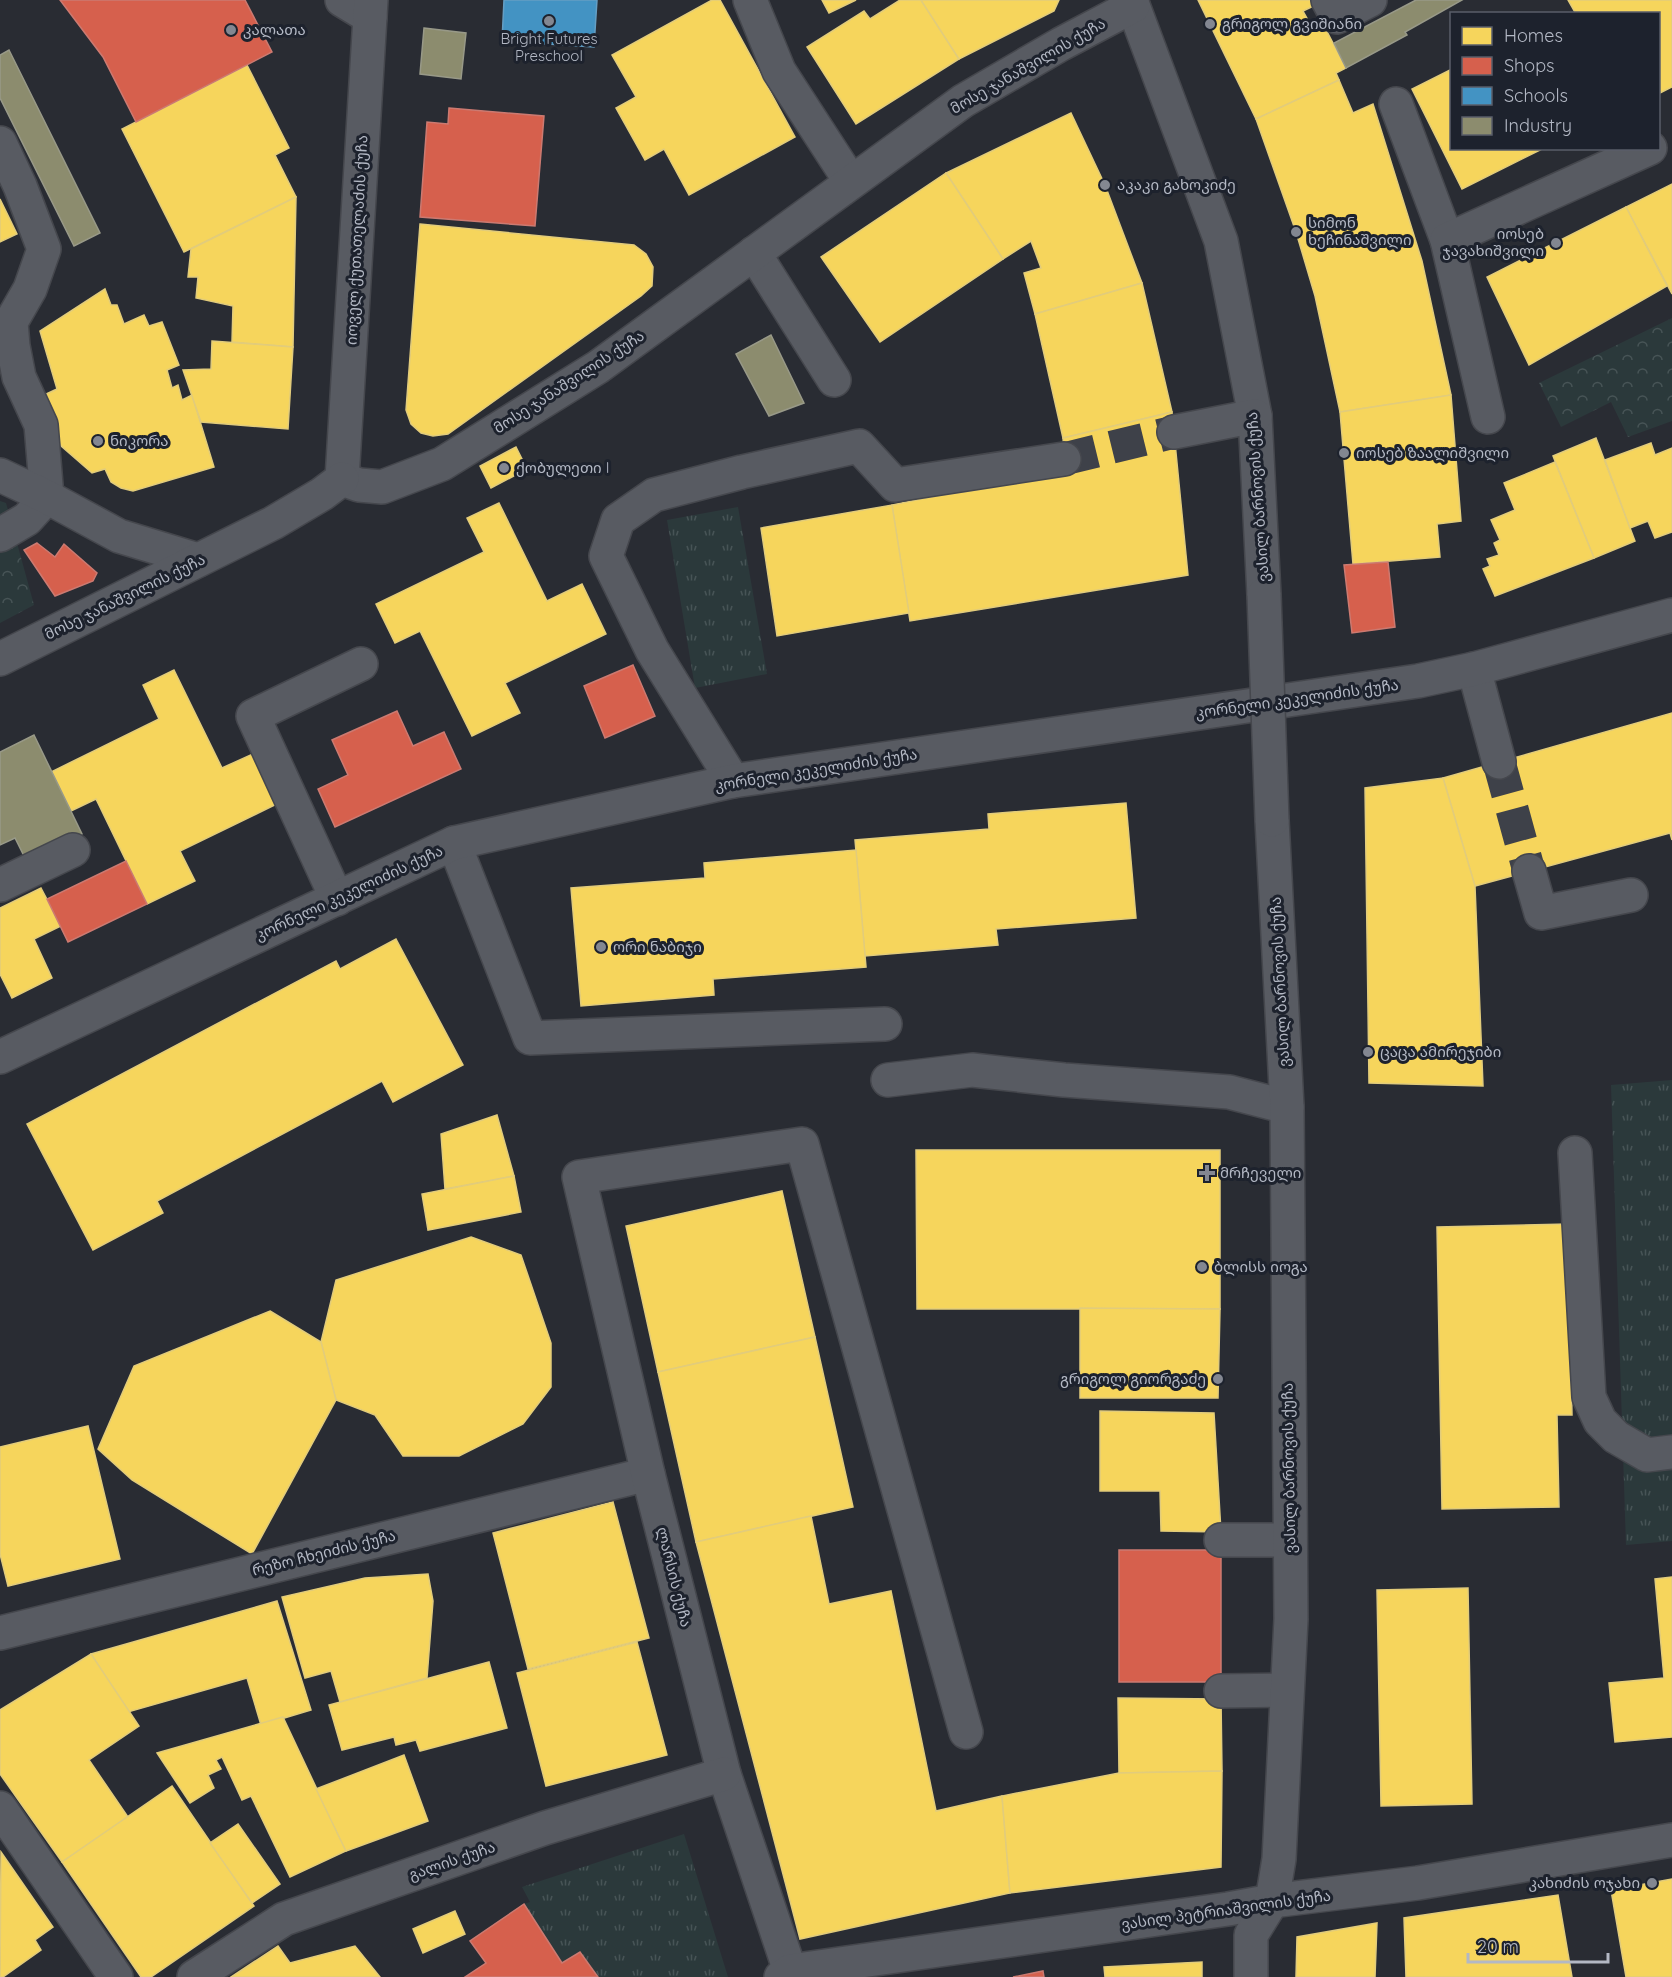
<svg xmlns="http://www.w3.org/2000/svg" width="1672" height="1977" viewBox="0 0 1672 1977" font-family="Quicksand,'Noto Sans Georgian',sans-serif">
  <defs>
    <pattern id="grass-tufts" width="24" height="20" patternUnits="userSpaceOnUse" patternTransform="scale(1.5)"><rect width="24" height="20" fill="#2b393b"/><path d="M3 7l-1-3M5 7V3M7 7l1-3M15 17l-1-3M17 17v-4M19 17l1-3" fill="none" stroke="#475456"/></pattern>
    <pattern id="forest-crowns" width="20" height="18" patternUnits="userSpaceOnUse" patternTransform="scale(1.5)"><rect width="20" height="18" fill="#2b393b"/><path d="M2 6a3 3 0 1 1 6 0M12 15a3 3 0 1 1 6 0" fill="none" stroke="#475456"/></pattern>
  </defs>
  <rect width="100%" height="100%" fill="#292c33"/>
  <g fill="url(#grass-tufts)">
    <path d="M738,507L767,674L695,688L667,520Z"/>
    <path d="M1672,1080V1541L1626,1545L1611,1085Z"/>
    <path d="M684,1834L728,1977H598L580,1952L562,1963L524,1904L530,1902L522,1887Z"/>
  </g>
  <g fill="url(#forest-crowns)">
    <path d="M1672,318V421L1628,437L1611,402L1561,427L1539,383Z"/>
    <path d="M0,501L6,503L34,605L0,623Z"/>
  </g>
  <g fill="#f6d55c" stroke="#e2cc7b" stroke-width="1.5">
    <path d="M712,0H720L795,137L689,195L664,149L645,160L616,108L636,97L612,55Z"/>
    <path d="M822,0H856L829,13Z"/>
    <path d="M900,0H921L959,59L856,124L807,47L864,11L870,19Z"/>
    <path d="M921,0H1059L1054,11L959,59Z"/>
    <path d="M1198,0H1326L1303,11L1313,29L1323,24L1346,68L1336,73L1339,80L1256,119Z"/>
    <path d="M1568,0H1672V87L1658,94V14H1576Z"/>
    <path d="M247,65L289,148L275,155L296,197L184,252L122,129Z"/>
    <path d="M1452,69V148H1544L1462,189L1412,89Z"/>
    <path d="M1339,80L1353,113L1373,104L1422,261L1451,395L1340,412L1315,296L1296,232L1256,119Z"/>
    <path d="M1071,113L1105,185L1142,283L1035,314L1024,273L1041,268L1031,241L1003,259L946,173Z"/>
    <path d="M946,173L1003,259L880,342L821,257Z"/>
    <path d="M1672,184V294L1626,207Z"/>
    <path d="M296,197L293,347L232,342L233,306L196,298L198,277H188L191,249Z"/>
    <path d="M0,199L17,234L0,242Z"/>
    <path d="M1626,207L1667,286L1529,365L1487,277Z"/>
    <path d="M420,224L634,245L646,254L653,267L652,286L641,296L448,434L433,436L421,433L411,424L406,410Z"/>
    <path d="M1142,283L1172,412L1063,438L1035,314Z"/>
    <path d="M105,289L111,305H117L124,324L144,315L149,326L162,322L179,365L167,370L172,388L178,385L182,400L192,395L214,467L133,491L121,488L111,482L105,469L92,473L60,445L42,396L57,389L40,331Z"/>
    <path d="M212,341L293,347L288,429L201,422L183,370L211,369Z"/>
    <path d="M1451,395L1461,521L1437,524L1440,557L1353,564L1340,412Z"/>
    <path d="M1172,412L1188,575L910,621L892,505L931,497L1066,476L1063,438Z"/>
    <path d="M1596,438L1635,541L1594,558L1553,456Z"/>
    <path d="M1651,443L1655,455L1672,448V532L1655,538L1648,521L1630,528L1605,460Z"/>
    <path d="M516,447L527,469L491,488L480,466Z"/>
    <path d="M1555,462L1594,558L1495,596L1483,569L1490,566L1487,559L1499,555L1494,543L1500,540L1491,520L1515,510L1504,483Z"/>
    <path d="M499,503L547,601L582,584L606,634L505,683L520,713L472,736L420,631L395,643L376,604L484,552L467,518Z"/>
    <path d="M892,505L909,613L777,636L761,528Z"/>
    <path d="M174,670L222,768L257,752L281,802L180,851L195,881L147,904L96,799L71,811L51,772L159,719L143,685Z"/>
    <path d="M1672,713V840L1670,833L1475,886L1443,778Z"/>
    <path d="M1443,778L1475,886L1483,1086L1369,1083L1365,788Z"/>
    <path d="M1126,803L1136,918L996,929L998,945L865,956L855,840L989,829L988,814Z"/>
    <path d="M856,850L866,967L713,979L714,995L581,1006L571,888L705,878L704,863Z"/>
    <path d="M41,888L61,926L34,939L52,978L12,998L0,974V908Z"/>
    <path d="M396,939L463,1065L393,1102L382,1081L157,1201L163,1213L93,1250L27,1124L336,961L340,969Z"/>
    <path d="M497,1115L514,1176L445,1189L441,1134Z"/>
    <path d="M916,1150H1220V1309H917Z"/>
    <path d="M514,1176L521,1212L428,1230L422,1194Z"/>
    <path d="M782,1191L815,1337L658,1372L626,1226Z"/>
    <path d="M1568,1224L1572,1415H1557L1559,1507L1442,1509L1437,1227Z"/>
    <path d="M471,1237L521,1255L551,1343V1387L523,1424L459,1456H403L375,1415L336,1400L321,1342L336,1280Z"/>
    <path d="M1080,1308L1220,1309L1218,1398H1080Z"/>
    <path d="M270,1311L321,1342L336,1400L252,1554L132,1480L98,1449L134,1366Z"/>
    <path d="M815,1337L853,1507L696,1542L658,1372Z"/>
    <path d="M1100,1411L1214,1413L1221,1532L1161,1531L1160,1491H1100Z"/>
    <path d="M88,1426L120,1559L8,1586L0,1554V1447Z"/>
    <path d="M613,1502L649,1638L528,1669L493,1533Z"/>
    <path d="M811,1516L829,1604L891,1591L936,1811L1002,1796L1010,1893L800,1939L696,1542Z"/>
    <path d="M428,1574L433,1601L427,1678L340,1702L331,1671L305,1678L282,1597L365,1578Z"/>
    <path d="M1672,1577V1737L1615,1742L1609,1683L1664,1678L1655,1579Z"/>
    <path d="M1468,1588L1472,1804L1381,1806L1377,1590Z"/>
    <path d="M277,1601L311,1710L261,1725L247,1678L128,1712L91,1654Z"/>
    <path d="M637,1642L667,1755L546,1786L517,1673Z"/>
    <path d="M91,1654L139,1726L89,1760L128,1817L62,1862L0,1774V1710Z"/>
    <path d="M489,1662L507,1728L420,1751L416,1740L396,1745L394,1737L342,1750L329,1705Z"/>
    <path d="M1118,1698L1221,1699L1222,1771L1119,1773Z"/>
    <path d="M283,1717L346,1851L290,1877L251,1796L242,1800L222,1757L216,1760L221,1769L208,1775L214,1788L190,1803L157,1753Z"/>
    <path d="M404,1755L428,1821L346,1851L316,1789Z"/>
    <path d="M1222,1771L1221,1867L1010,1893L1002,1796L1119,1773Z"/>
    <path d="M172,1786L254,1906L151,1977H141L62,1862Z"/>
    <path d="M238,1824L280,1884L252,1903L210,1843Z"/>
    <path d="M1,1852L53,1927L35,1940L41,1950L3,1977H0Z"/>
    <path d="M1672,1879V1977H1626L1611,1890Z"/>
    <path d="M1558,1895L1572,1977H1406L1404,1918Z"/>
    <path d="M455,1911L465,1934L423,1953L413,1929Z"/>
    <path d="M1377,1923L1375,1977H1296L1297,1937Z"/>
    <path d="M278,1946L290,1963L355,1946L380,1977H231Z"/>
    <path d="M1202,1962V1977H1105L1104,1967Z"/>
  </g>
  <g fill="#d6604d" stroke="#cc7a71" stroke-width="1.5">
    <path d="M60,0H245L272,52L136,122L103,57Z"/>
    <path d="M449,108L544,116L535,226L420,217L427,122L448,124Z"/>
    <path d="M37,543L55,557L64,544L97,573L93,581L55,596L24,550Z"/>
    <path d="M1388,562L1395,627L1352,633L1344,565Z"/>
    <path d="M633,665L655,716L605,738L584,686Z"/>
    <path d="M397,711L413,746L444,732L461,769L335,827L318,789L348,775L332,740Z"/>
    <path d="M126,861L147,904L68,942L47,899Z"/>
    <rect x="1119" y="1550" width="102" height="132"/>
    <path d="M524,1904L562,1963L580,1952L598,1977H465L486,1963L470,1941Z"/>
    <path d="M1043,1971L1044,1977H1013Z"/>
  </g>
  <path fill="#4393c3" stroke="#659ec3" stroke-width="1.5" d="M504,0H597L594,47L502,41Z"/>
  <g fill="#8c8c6e" stroke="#989988" stroke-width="1.5">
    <path d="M1416,0H1462L1405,32L1407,35L1346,68L1334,43Z"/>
    <path d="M424,28L466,33L461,79L420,74Z"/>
    <path d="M9,50L100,233L74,246L0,98V55Z"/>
    <path d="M771,335L804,403L769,416L736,354Z"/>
    <path d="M34,735L82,834L27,862L15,838L0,845V752Z"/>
  </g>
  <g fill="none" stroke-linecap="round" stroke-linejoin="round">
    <g stroke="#3e4149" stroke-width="33" stroke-dasharray="33 16" stroke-linecap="butt">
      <path d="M1064,459L1174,432"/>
      <path d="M1499,762L1529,871"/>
    </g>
    <g stroke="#45474d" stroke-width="36">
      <g id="minor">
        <path d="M342,0L370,17"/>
        <path d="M750,0L779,71L851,182"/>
        <path d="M1131,0L1221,241L1255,416L1264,595"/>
        <path d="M1328,0L1337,17L1370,0"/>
        <path d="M1396,104L1447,240L1488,417"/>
        <path d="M0,143L20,186L44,249L30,289L11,322L13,346L19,377L41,425L47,497L27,519L0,535"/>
        <path d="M1447,240L1650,148"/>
        <path d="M754,253L834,380"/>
        <path d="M1174,432L1255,416"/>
        <path d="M0,475L47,497L119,536L198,560"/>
        <path d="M342,479L359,485L382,487L442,464L598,367L963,101L1061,44L1133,6"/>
        <path d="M342,479L371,0"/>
        <path d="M0,659L273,523L322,494L342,479"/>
        <path d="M1474,669L1499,762"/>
        <path d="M733,781L652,650L606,556L618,520L654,495L742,472L859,446L895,485L1064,459"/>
        <path d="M454,843L530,1038L885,1024"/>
        <path d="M1529,871L1541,913L1631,895"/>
        <path d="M0,885L73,850"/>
        <path d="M337,899L253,716L361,664"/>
        <path d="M0,1057L454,843L733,781L1418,681L1474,669L1672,615"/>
        <path d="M888,1080L972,1070L1064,1080L1229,1092L1287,1107"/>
        <path d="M1575,1153L1589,1397L1600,1421L1616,1437L1647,1455L1672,1452"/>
        <path d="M1221,1540H1289"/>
        <path d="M0,1633L648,1474"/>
        <path d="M1221,1691L1287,1690"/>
        <path d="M0,1808L116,1977"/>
        <path d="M790,1971L724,1774L648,1474L579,1177L802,1144L966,1732"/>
        <path d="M194,1977L284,1919L545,1828L724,1774"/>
        <path d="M781,1977L790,1971L1228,1909L1272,1901L1418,1883L1672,1840"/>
        <path d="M1251,1977V1935L1272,1901L1279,1859L1291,1619L1287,1107L1272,820"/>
      </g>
    </g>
    <use href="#minor" stroke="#585b62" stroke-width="33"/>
    <g stroke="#45474d" stroke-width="36" stroke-linecap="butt">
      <path id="minor-bridge" d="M1264,595L1272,820"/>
    </g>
    <use href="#minor-bridge" stroke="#585b62" stroke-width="33"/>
  </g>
  <g fill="#838791" stroke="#1d222d" stroke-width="2">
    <circle cx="549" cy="21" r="6"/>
    <circle cx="1210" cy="24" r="6"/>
    <circle cx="231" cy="30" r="6"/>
    <circle cx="1105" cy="185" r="6"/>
    <circle cx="1296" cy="232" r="6"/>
    <circle cx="1556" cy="243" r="6"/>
    <circle cx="98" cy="441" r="6"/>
    <circle cx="1344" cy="453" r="6"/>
    <circle cx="504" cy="468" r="6"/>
    <circle cx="601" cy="947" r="6"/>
    <circle cx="1368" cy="1052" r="6"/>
    <path d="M1204 1164h6v6h6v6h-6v6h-6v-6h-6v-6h6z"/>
    <circle cx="1202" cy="1267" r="6"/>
    <circle cx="1218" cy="1379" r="6"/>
    <circle cx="1652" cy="1883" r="6"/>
  </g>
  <g text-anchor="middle" stroke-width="6" stroke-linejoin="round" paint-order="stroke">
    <g font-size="15" fill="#b3b8c4" stroke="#1d222d" text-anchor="start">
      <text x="1222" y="29">გრიგოლ გვიშიანი</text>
      <text x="243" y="35">კალათა</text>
      <text x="549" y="44" text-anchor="middle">Bright Futures<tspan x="549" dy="17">Preschool</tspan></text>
      <text x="1117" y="190">აკაკი გახოკიძე</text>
      <text x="1308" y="228">სიმონ<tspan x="1308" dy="17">ხეჩინაშვილი</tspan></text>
      <text x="1544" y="239" text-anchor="end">იოსებ<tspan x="1544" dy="17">ჯავახიშვილი</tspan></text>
      <text x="110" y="446">ნიკორა</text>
      <text x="1356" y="458">იოსებ ზაალიშვილი</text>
      <text x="516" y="473">ქობულეთი I</text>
      <text x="613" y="952">ორი ნაბიჯი</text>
      <text x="1380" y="1057">ცაცა ამირეჯიბი</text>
      <text x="1220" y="1178">მრჩეველი</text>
      <text x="1214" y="1272">ბლისს იოგა</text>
      <text x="1206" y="1384" text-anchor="end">გრიგოლ გიორგაძე</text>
      <text x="1640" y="1888" text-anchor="end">კახიძის ოჯახი</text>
    </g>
    <g font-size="15" fill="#b3b8c4" stroke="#1d222d">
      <text transform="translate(1028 66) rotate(-30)" y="5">მოსე ჯანაშვილის ქუჩა</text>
      <text transform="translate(357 240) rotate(-87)" y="5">იოველ ქუთათელაძის ქუჩა</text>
      <text transform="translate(569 382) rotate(-33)" y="5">მოსე ჯანაშვილის ქუჩა</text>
      <text transform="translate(1258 497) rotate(-94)" y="5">ვასილ ბარნოვის ქუჩა</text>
      <text transform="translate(125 597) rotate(-26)" y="5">მოსე ჯანაშვილის ქუჩა</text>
      <text transform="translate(1297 699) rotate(-8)" y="5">კორნელი კეკელიძის ქუჩა</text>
      <text transform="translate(816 770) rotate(-9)" y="5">კორნელი კეკელიძის ქუჩა</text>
      <text transform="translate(349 893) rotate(-25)" y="5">კორნელი კეკელიძის ქუჩა</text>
      <text transform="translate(1280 982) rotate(-93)" y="5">ვასილ ბარნოვის ქუჩა</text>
      <text transform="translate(1289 1468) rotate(-91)" y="5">ვასილ ბარნოვის ქუჩა</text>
      <text transform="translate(324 1553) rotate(-14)" y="5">რეზო ჩხეიძის ქუჩა</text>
      <text transform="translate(674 1577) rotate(76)" y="5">ლარსის ქუჩა</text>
      <text transform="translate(452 1861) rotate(-19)" y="5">გალის ქუჩა</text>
      <text transform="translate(1226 1910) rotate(-8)" y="5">ვასილ პეტრიაშვილის ქუჩა</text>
    </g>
  </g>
  <rect x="1450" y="12" width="210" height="138" fill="#1d222d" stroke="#595e69" stroke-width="1.5"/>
  <rect x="1462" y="27" width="30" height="18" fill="#f6d55c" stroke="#595e69" stroke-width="1.5"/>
  <text x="1504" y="42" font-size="18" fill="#b3b8c4">Homes</text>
  <rect x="1462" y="57" width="30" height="18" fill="#d6604d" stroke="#595e69" stroke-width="1.5"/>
  <text x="1504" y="72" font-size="18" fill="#b3b8c4">Shops</text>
  <rect x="1462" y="87" width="30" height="18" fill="#4393c3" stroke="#595e69" stroke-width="1.5"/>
  <text x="1504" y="102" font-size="18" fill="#b3b8c4">Schools</text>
  <rect x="1462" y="117" width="30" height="18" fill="#8c8c6e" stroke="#595e69" stroke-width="1.5"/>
  <text x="1504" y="132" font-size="18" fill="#b3b8c4">Industry</text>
  <path d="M1468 1953v9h140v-9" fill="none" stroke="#b3b8c4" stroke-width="3"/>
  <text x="1477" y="1953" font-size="18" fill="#b3b8c4" stroke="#1d222d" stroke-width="4.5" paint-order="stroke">20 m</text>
</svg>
